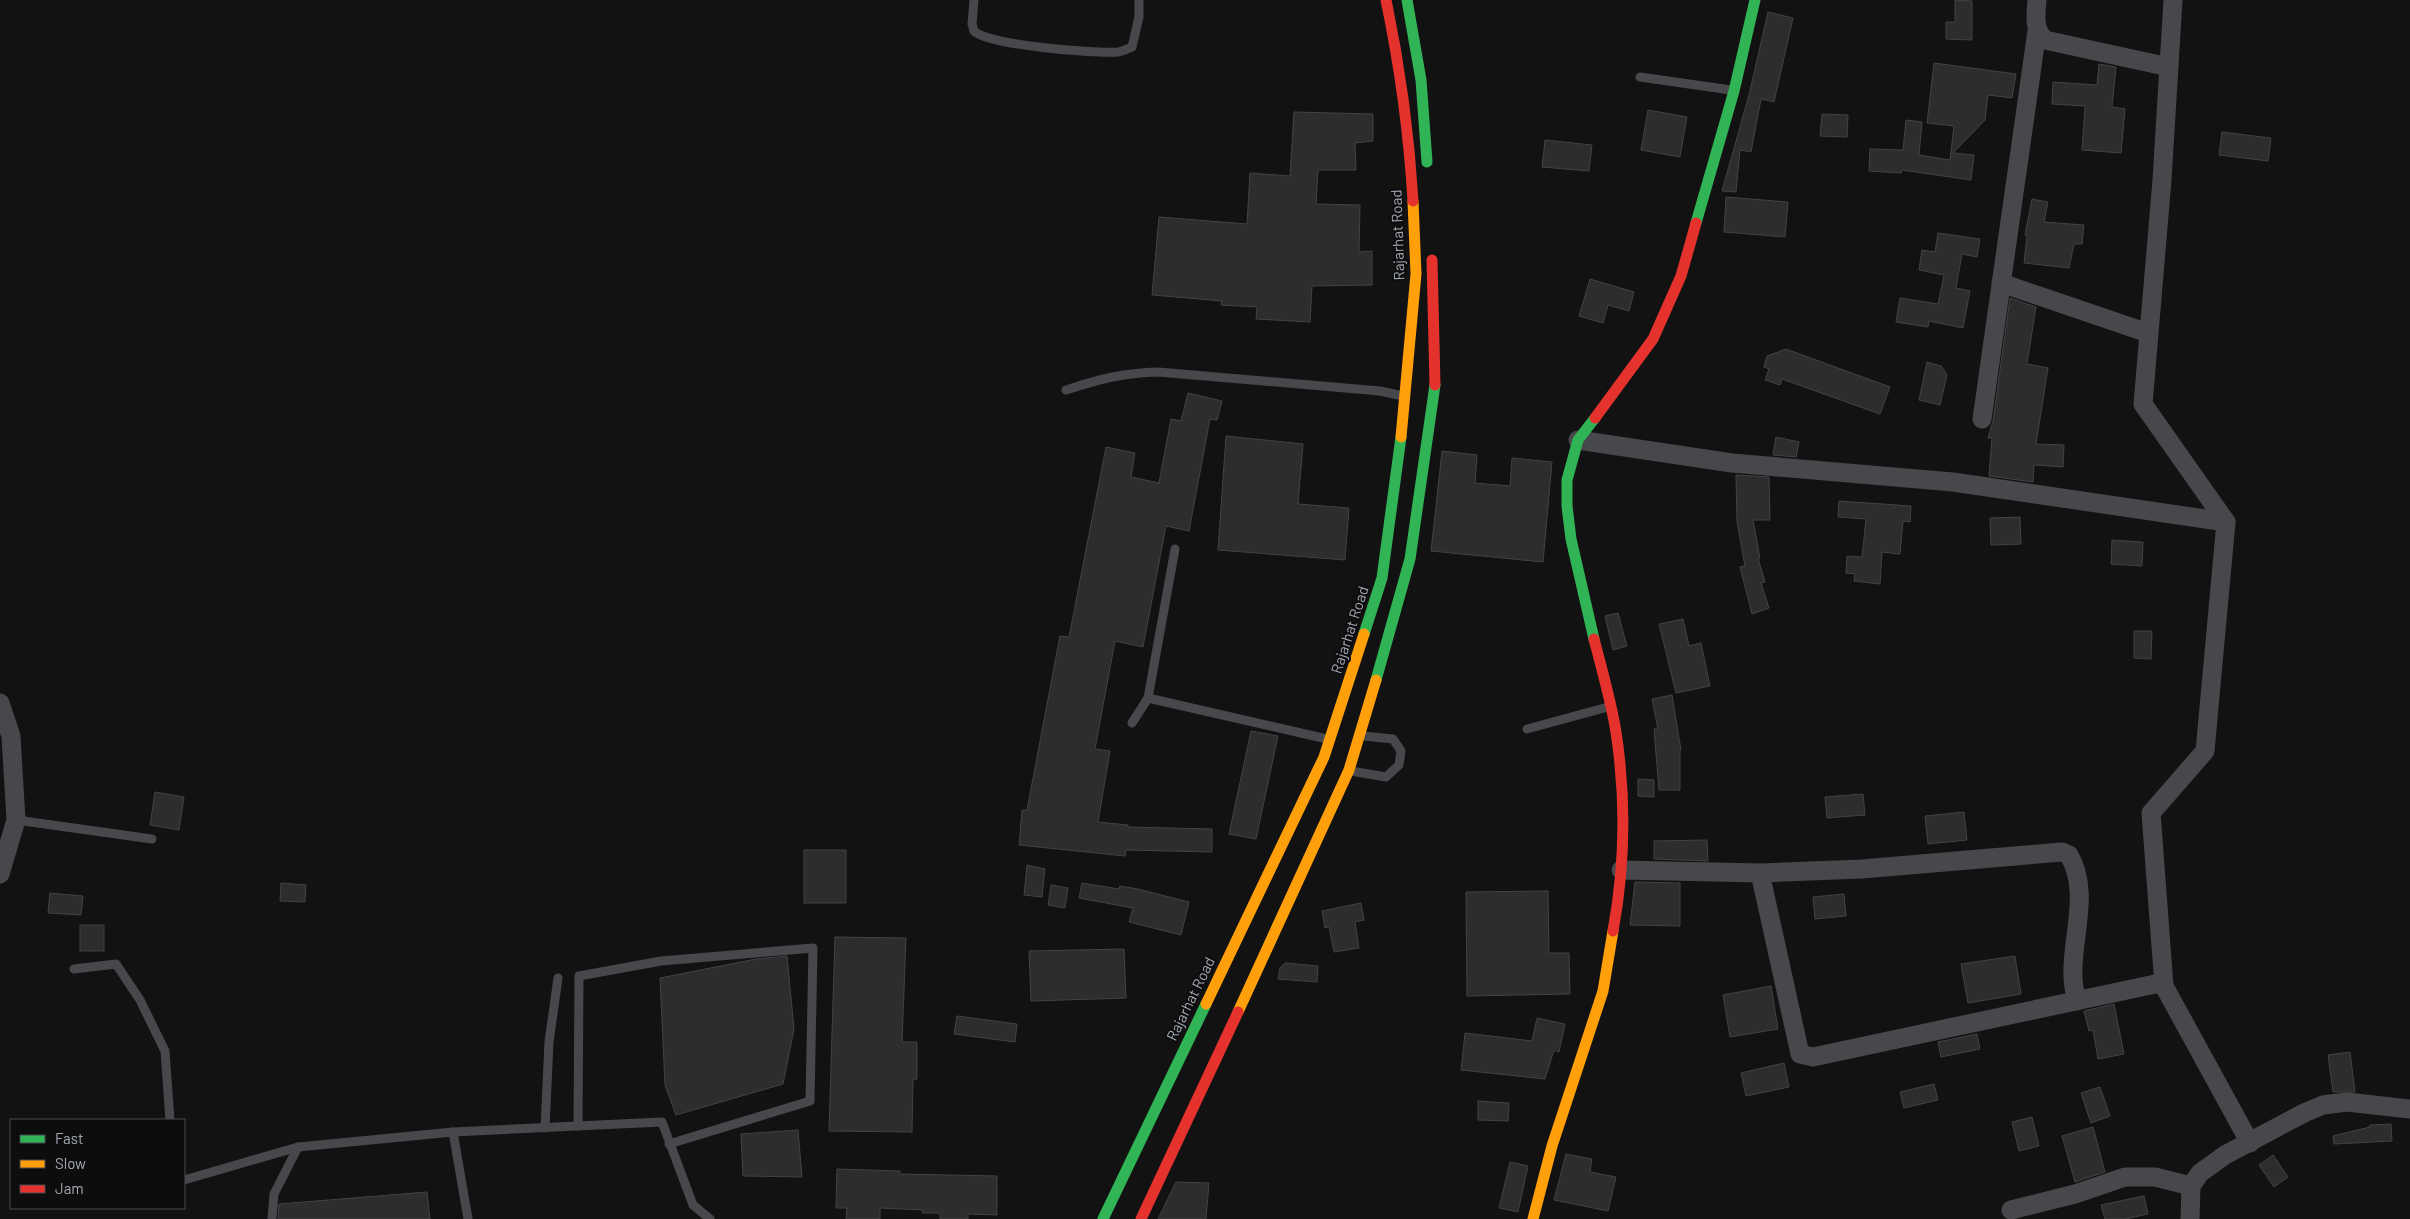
<svg xmlns="http://www.w3.org/2000/svg" width="2410" height="1219" viewBox="0 0 2410 1219" font-family="Barlow,sans-serif">
  <rect width="100%" height="100%" fill="#121213"/>
  <g fill="#2d2d2e" stroke="#424346">
    <path d="M1955,0L1972,1V40L1946,39V22H1955Z"/>
    <path d="M1768,12L1793,18L1774,102L1761,99L1751,152L1740,150L1736,192L1722,191L1749,95Z"/>
    <path d="M1934,63L2016,74L2012,98L1988,95L1985,120L1953,153L1974,155L1971,180L1902,170L1901,173L1869,171L1870,149L1903,150L1906,120L1922,122L1919,155L1950,160L1954,126L1927,123Z"/>
    <path d="M2099,64L2116,67L2112,107L2125,109L2121,153L2082,150L2085,106L2052,104L2053,82L2097,85Z"/>
    <path d="M1648,110L1687,117L1680,157L1641,150Z"/>
    <path d="M1294,112L1373,114V141L1355,143L1356,170H1318L1316,204L1360,205L1359,252L1372,251V285L1312,286L1310,322L1256,319L1257,307L1221,305L1222,301L1152,295L1159,217L1247,224L1250,173L1290,176Z"/>
    <path d="M1822,114L1848,115L1847,137L1820,136Z"/>
    <path d="M2222,132L2271,138L2268,161L2219,155Z"/>
    <path d="M1545,140L1592,145L1589,171L1542,167Z"/>
    <path d="M1726,197L1788,202L1785,237L1724,232Z"/>
    <path d="M2032,199L2048,202L2044,222L2084,225L2082,244H2074L2069,268L2024,263L2027,236L2025,235Z"/>
    <path d="M1938,233L1980,239L1977,257L1962,254L1956,288L1970,291L1963,328L1929,321L1928,327L1896,322L1900,298L1938,304L1944,275L1919,270L1922,250L1935,252Z"/>
    <path d="M1590,279L1634,292L1629,311L1608,305L1603,323L1579,316Z"/>
    <path d="M2010,298L2036,307L2027,364L2048,368L2036,444L2064,445L2063,467L2034,465L2033,482L1989,476L1992,438H1988L1993,421Z"/>
    <path d="M1786,349L1890,387L1880,414L1782,379L1780,385L1765,380L1769,369L1764,367L1767,356Z"/>
    <path d="M1927,362L1941,366L1947,375L1940,405L1919,400Z"/>
    <path d="M1188,393L1222,401L1217,420L1210,419L1189,531L1166,526L1143,647L1115,641L1095,749L1110,751L1098,822L1128,825V827L1212,829V852L1126,850L1125,856L1019,845L1022,810H1027L1060,636L1069,637L1106,447L1135,453L1131,477L1159,483L1171,419L1181,421Z"/>
    <path d="M1226,436L1303,444L1298,504L1349,508L1345,560L1218,550Z"/>
    <path d="M1776,437L1799,442L1796,457L1773,455Z"/>
    <path d="M1442,451L1477,455L1475,483L1510,486L1512,458L1552,462L1543,562L1431,551Z"/>
    <path d="M1736,475L1769,477L1770,520H1753L1760,558H1758L1765,582L1761,583L1769,608L1752,614L1740,567L1745,566L1737,522Z"/>
    <path d="M1839,501L1911,506L1910,522L1903,521L1900,554L1882,552L1880,584L1854,581L1855,574L1846,573L1847,556L1862,557L1866,519L1838,517Z"/>
    <path d="M2020,517L2021,544L1991,545L1990,518Z"/>
    <path d="M2112,540L2143,542L2142,566L2111,564Z"/>
    <path d="M1618,613L1627,646L1613,650L1605,616Z"/>
    <path d="M1683,619L1689,646L1701,643L1710,686L1676,693L1659,624Z"/>
    <path d="M2134,631H2152L2151,659L2134,658Z"/>
    <path d="M1672,695L1681,750L1680,751V790H1659L1654,729H1658L1652,699Z"/>
    <path d="M1251,731L1278,736L1256,839L1229,834Z"/>
    <path d="M1638,779L1654,780V797L1638,796Z"/>
    <path d="M155,792L184,797L179,830L150,825Z"/>
    <path d="M1863,794L1865,815L1827,818L1825,797Z"/>
    <path d="M1964,812L1967,840L1928,844L1925,816Z"/>
    <path d="M1707,840L1708,861L1654,859V841Z"/>
    <rect x="804" y="850" width="42" height="53"/>
    <path d="M1027,865L1045,869L1042,897L1024,895Z"/>
    <path d="M1635,882L1680,883V926L1630,925Z"/>
    <path d="M281,883L306,885L305,902L280,901Z"/>
    <path d="M1082,883L1119,889L1120,886L1138,889L1189,902L1181,935L1129,922L1133,908L1079,898Z"/>
    <path d="M1051,885L1068,888L1065,908L1048,905Z"/>
    <path d="M1548,891L1549,953H1569L1570,994L1467,996L1466,892Z"/>
    <path d="M50,893L83,896L81,915L48,913Z"/>
    <path d="M1844,894L1846,916L1815,919L1813,897Z"/>
    <path d="M1361,903L1364,920L1355,922L1359,948L1334,952L1329,927L1325,928L1322,911Z"/>
    <rect x="80" y="925" width="24" height="26"/>
    <path d="M835,937L906,938L902,1042H917V1079H913L912,1132L829,1131Z"/>
    <path d="M1124,949L1126,998L1031,1001L1029,951Z"/>
    <path d="M787,956L794,1029L783,1084L676,1115L665,1085L660,978L756,959Z"/>
    <path d="M2015,956L2021,994L1968,1003L1961,964Z"/>
    <path d="M1285,963L1318,966L1317,982L1278,979L1280,968Z"/>
    <path d="M1771,986L1778,1029L1730,1037L1723,995Z"/>
    <path d="M2114,1004L2124,1054L2098,1059L2093,1030L2089,1031L2084,1011Z"/>
    <path d="M957,1016L1017,1024L1015,1042L954,1034Z"/>
    <path d="M1537,1018L1565,1024L1559,1052L1554,1050L1545,1079L1461,1070L1465,1033L1532,1041Z"/>
    <path d="M1977,1034L1980,1049L1941,1057L1938,1042Z"/>
    <path d="M2350,1052L2355,1092H2333L2328,1055Z"/>
    <path d="M1784,1063L1789,1087L1746,1096L1741,1073Z"/>
    <path d="M1934,1084L1938,1100L1904,1108L1900,1092Z"/>
    <path d="M2100,1087L2110,1116L2091,1123L2081,1093Z"/>
    <path d="M1478,1101L1509,1103L1508,1121L1478,1120Z"/>
    <path d="M2032,1117L2039,1146L2019,1151L2012,1122Z"/>
    <path d="M2391,1124L2392,1141L2334,1144L2333,1136L2370,1127V1125Z"/>
    <path d="M2093,1127L2105,1172L2075,1182L2062,1136Z"/>
    <path d="M798,1130L802,1177L743,1176L741,1134Z"/>
    <path d="M1566,1154L1592,1159L1590,1172L1616,1177L1608,1211L1554,1200Z"/>
    <path d="M2273,1155L2288,1177L2274,1187L2259,1165Z"/>
    <path d="M1510,1162L1528,1166L1518,1212L1499,1208Z"/>
    <path d="M837,1169L900,1171V1174L997,1176V1215L968,1214V1219H940V1213H922L923,1210L880,1208V1219H846L847,1208H836Z"/>
    <path d="M1176,1182L1209,1183L1206,1219H1158Z"/>
    <path d="M427,1192L430,1219H278L279,1204Z"/>
    <path d="M2144,1196L2148,1214L2125,1219H2105L2101,1205Z"/>
  </g>
  <g fill="none" stroke-linecap="round" stroke-linejoin="round">
    <g stroke="#47484b" stroke-width="9">
      <path d="M974,0L972,24L974,31C988,45 1095,54 1118,52C1123,51 1127,49 1132,47L1139,17V0"/>
      <path d="M1640,77L1731,90"/>
      <path d="M1066,390C1100,379 1122,373 1158,372L1380,391L1403,396"/>
      <path d="M1148,698L1175,549"/>
      <path d="M1132,723L1148,698L1327,739"/>
      <path d="M1527,729L1608,707"/>
      <path d="M1351,771L1386,777L1399,765L1401,751L1393,739L1363,736"/>
      <path d="M16,820L152,839"/>
      <path d="M74,969L116,964L140,1000L165,1051L170,1120"/>
      <path d="M578,1126L579,976L661,961L813,948L810,1101L669,1144"/>
      <path d="M545,1128L549,1042L558,978"/>
      <path d="M453,1132L468,1219"/>
      <path d="M298,1147L453,1132L662,1122L693,1205L710,1219"/>
      <path d="M184,1180L298,1147L274,1194L272,1219"/>
    </g>
    <g stroke="#47484b" stroke-width="19">
      <path d="M2037,0C2036,15 2033,29 2045,40L2169,67"/>
      <path d="M2001,283L2148,333"/>
      <path d="M1982,419L2037,31"/>
      <path d="M1578,440L1732,463L1953,482L2226,522"/>
      <path d="M0,703L11,736L16,820L0,874"/>
      <path d="M1621,870L1760,873L1862,869L2062,852L2069,855C2095,900 2062,953 2077,1001"/>
      <path d="M1760,873L1800,1054L1813,1057L2160,983L2164,986L2250,1143"/>
      <path d="M2164,986L2151,813L2205,751L2226,522L2143,404L2162,180L2173,0"/>
      <path d="M2011,1210L2075,1194L2125,1177H2155L2191,1186"/>
      <path d="M2190,1219L2191,1186L2200,1173L2225,1155L2304,1113L2323,1105L2347,1102L2410,1109"/>
    </g>
    <g stroke="#30b455" stroke-width="11">
      <path d="M1407,0L1421,80L1427,162"/>
      <path d="M1696,223L1734,91L1755,0"/>
      <path d="M1364,634L1382,578L1401,437"/>
      <path d="M1594,639L1571,539L1567,506V480L1578,440L1595,418"/>
      <path d="M1376,680L1410,559L1435,385"/>
      <path d="M1103,1219L1206,1004"/>
    </g>
    <g stroke="#ff9f0a" stroke-width="11">
      <path d="M1401,437L1416,274L1413,201"/>
      <path d="M1206,1004L1324,757L1364,634"/>
      <path d="M1238,1012L1349,770L1376,680"/>
      <path d="M1533,1219L1552,1146L1603,991L1613,931"/>
    </g>
    <g stroke="#e5322d" stroke-width="11">
      <path d="M1386,0C1400,67 1409,133 1413,201"/>
      <path d="M1432,260L1435,385"/>
      <path d="M1595,418L1653,339L1681,276L1696,223"/>
      <path d="M1594,639C1602,670 1611,701 1616,732C1626,798 1625,866 1613,931"/>
      <path d="M1141,1219L1238,1012"/>
    </g>
  </g>
  <g text-anchor="middle" stroke-width="4" stroke-linejoin="round" paint-order="stroke">
    <g font-size="15" fill="#a4a9b3" stroke="#0d0d0e">
      <text transform="translate(1398 235) rotate(-92)" y="5">Rajarhat Road</text>
      <text transform="translate(1350 630) rotate(-72)" y="5">Rajarhat Road</text>
      <text transform="translate(1191 999) rotate(-64)" y="5">Rajarhat Road</text>
    </g>
  </g>
  <rect x="10" y="1119" width="175" height="90" fill="#0d0d0e" stroke="#494b50"/>
  <rect x="20" y="1135" width="25" height="8" fill="#30b455" stroke="#494b50"/>
  <text x="55" y="1144" font-size="15" fill="#a4a9b3">Fast</text>
  <rect x="20" y="1160" width="25" height="8" fill="#ff9f0a" stroke="#494b50"/>
  <text x="55" y="1169" font-size="15" fill="#a4a9b3">Slow</text>
  <rect x="20" y="1185" width="25" height="8" fill="#e5322d" stroke="#494b50"/>
  <text x="55" y="1194" font-size="15" fill="#a4a9b3">Jam</text>
</svg>
